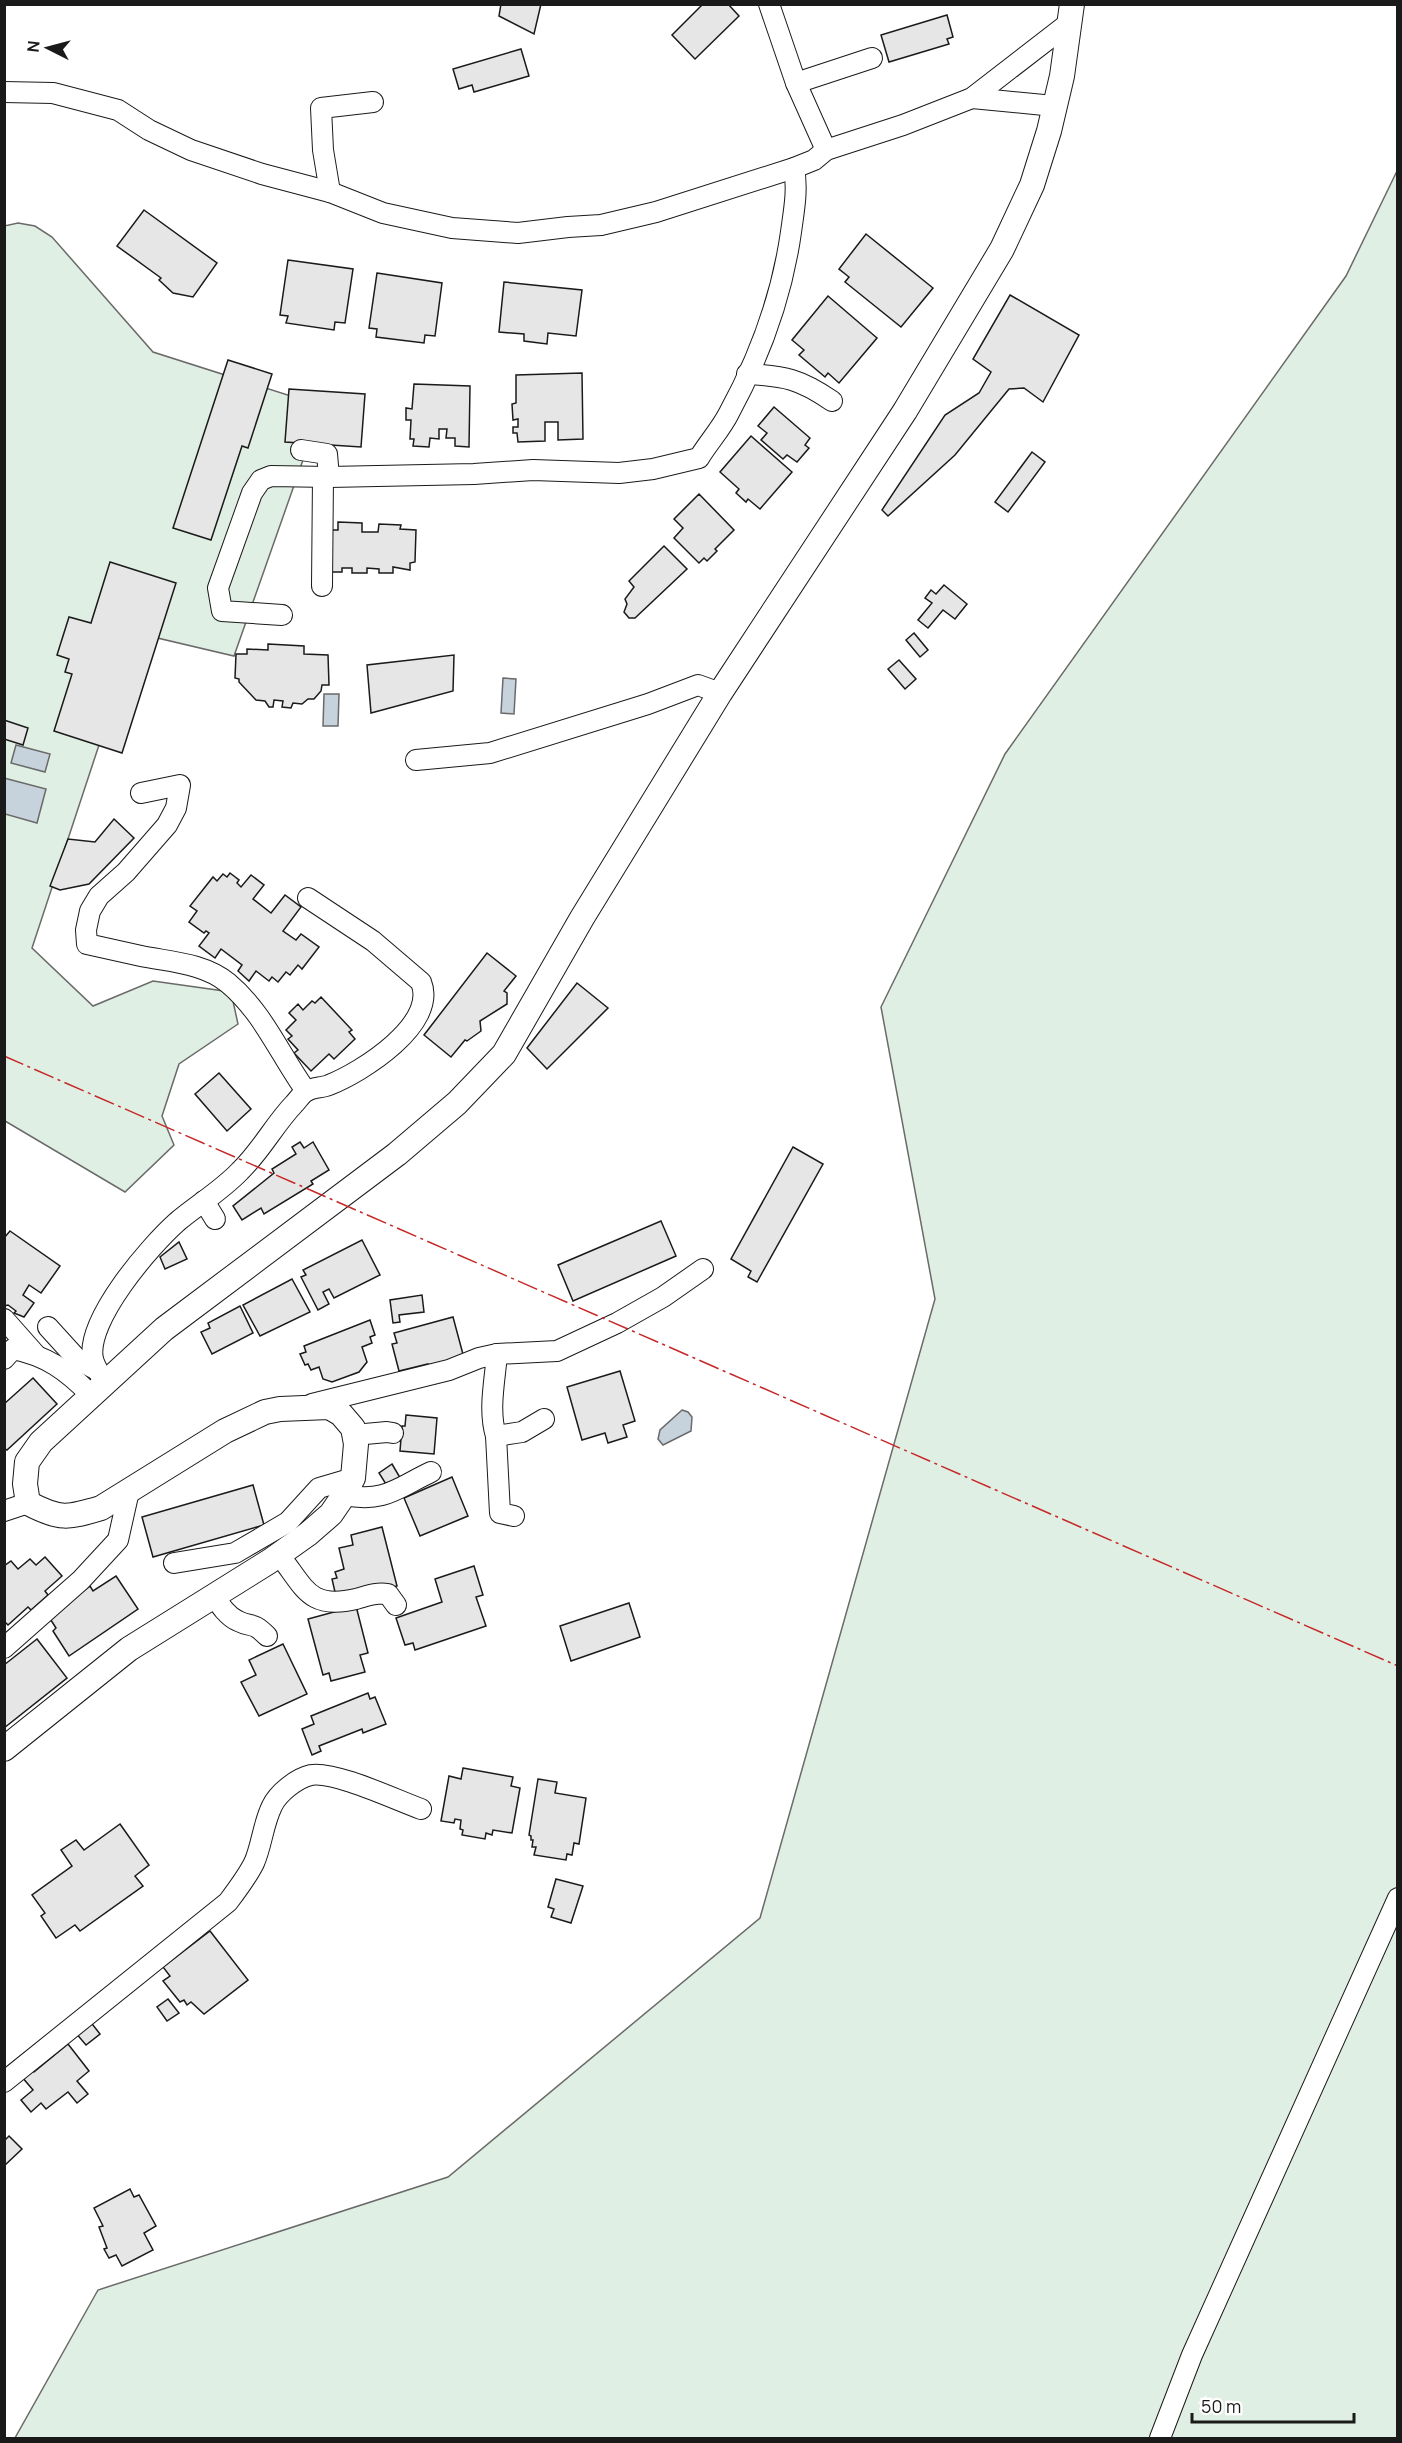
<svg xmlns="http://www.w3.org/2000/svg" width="1402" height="2443" viewBox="0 0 1402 2443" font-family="Manrope,sans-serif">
  <rect width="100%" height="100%" fill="#fff"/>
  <g fill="#e0efe3" stroke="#6a6a6a" stroke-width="1.5">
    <path d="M1397,171V2438H15L98,2290L448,2177L760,1918L935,1299L881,1007L1005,754L1346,276Z"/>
    <path d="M18,223L35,226L52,237L153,352L322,406L234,656L136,633L32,948L93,1006L153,981L231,992L238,1024L179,1064L162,1116L174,1145L125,1192L5,1121L4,226Z"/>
  </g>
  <g fill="#c6d2dc" stroke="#6a6a6a" stroke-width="1.5">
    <path d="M503,678L516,679L514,714L501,713Z"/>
    <path d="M324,694H339L338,726H323Z"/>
    <path d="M16,745L50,754L45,772L11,763Z"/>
    <path d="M4,778L46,789L37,823L5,814Z"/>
    <path d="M682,1410L688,1412L692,1417L691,1431L663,1445L658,1439L660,1430Z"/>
  </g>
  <g fill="#e6e6e6" stroke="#1a1a1a" stroke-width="1.5">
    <path d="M501,4H541L534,34L499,16Z"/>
    <path d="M703,4H728L739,16L695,59L672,35Z"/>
    <path d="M947,15L953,37L947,39L949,44L889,62L881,35Z"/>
    <path d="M521,49L529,76L474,92L472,85L459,89L453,69Z"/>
    <path d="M144,210L217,263L193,297L173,293L159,280L161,278L117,246Z"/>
    <path d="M866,234L933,288L901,327L845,282L849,277L839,269Z"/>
    <path d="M288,260L353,269L345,323L335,322L334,330L286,323L288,316L280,315Z"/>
    <path d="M377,273L442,283L435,336L425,335L424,343L376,337L377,329L369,328Z"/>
    <path d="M504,282L582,290L576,336L548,333L547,344L524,341V334L499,332Z"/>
    <path d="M1010,295L1079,335L1043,402L1024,388L1009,389L955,455L888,516L882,510L945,415L979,393L991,372L973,359Z"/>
    <path d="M828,296L877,338L839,383L828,373L825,377L799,355L804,350L792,340Z"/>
    <path d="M228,360L272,374L248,448L242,446L211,540L173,528Z"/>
    <path d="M582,373L583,439L558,440V422H545V441L518,442L517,433H513V427H518V419L513,420L512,404L516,403V375Z"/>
    <path d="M414,384L470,386L469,447L455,446V438H446L447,429H439V439L430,438L429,447L413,446L414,439H410L411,420H406V408L412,409Z"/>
    <path d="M289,389L365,394L361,447L285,442Z"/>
    <path d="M774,407L810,438L805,445L809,448L797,462L787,455L783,459L761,440L767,433L758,426Z"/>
    <path d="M751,436L792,472L760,509L748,499L746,502L736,493L739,489L720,472Z"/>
    <path d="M1032,452L1045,462L1008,512L995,502Z"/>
    <path d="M699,494L734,530L715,549L717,551L707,561L704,558L699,563L674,538L683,528L674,519Z"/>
    <path d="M338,522L362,523V532H378L379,524L401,525L400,529L416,530L415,562L410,563V570L393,567V573H379V569L367,568V573H352V568H342V572H331L325,530H338Z"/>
    <path d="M664,546L687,569L635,618H629L624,612L627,604L625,599L634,587L629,581Z"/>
    <path d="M110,562L176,583L122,753L54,731L72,674L65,672L69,659L57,655L69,617L91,623Z"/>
    <path d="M944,585L967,604L955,619L943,610L928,628L918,620L932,603L925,598L931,590L936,594Z"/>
    <path d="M914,633L928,650L920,657L906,640Z"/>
    <path d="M268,644L304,646V654L328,655L329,685H322L321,691L314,699H308L302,704L293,703L291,708L282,707L283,701L274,700L273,707H269L265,701L256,700L239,682V679L235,678L236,654H247V649L268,650Z"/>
    <path d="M454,655L453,691L371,713L367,665Z"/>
    <path d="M899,660L916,679L905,689L888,669Z"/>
    <path d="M4,720L28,728L23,745L4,739Z"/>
    <path d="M114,819L134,838L89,884L60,890L50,886L68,839L95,842Z"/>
    <path d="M230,873L239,880L237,883L241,887L251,875L264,885L253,899L271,913L285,895L301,907L283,931L296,940L301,934L319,947L302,969L298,965L290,975L286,972L278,982L272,977L269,981L256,971L249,981L238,971L242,965L221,949L215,958L199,946L209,933L206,931L204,933L189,922L197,911L190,906L213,877L217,881L223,874L227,877Z"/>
    <path d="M487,953L516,976L504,991L507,993V1004L480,1021L481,1031L467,1041L465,1040L451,1057L424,1035Z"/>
    <path d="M577,983L608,1008L547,1069L527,1048Z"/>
    <path d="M321,997L352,1030L349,1032L355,1039L334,1059L329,1054L311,1071L294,1053L298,1050L288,1039L292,1036L286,1030L296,1020L289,1013L298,1004L303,1010L312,1001L315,1003Z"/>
    <path d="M219,1073L251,1109L227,1131L195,1094Z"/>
    <path d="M300,1142L304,1148L313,1142L329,1170L311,1181L313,1184L264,1214L261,1208L242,1220L233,1206L274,1173L272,1169L296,1154L292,1147Z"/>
    <path d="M793,1147L823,1164L757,1282L748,1277L751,1271L731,1259Z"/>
    <path d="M661,1221L676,1256L573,1301L558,1265Z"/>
    <path d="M10,1231L60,1266L41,1293L29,1285L23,1295L34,1303L24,1317L14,1313L16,1311L8,1305L4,1306V1238Z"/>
    <path d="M362,1240L380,1275L334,1298L329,1289L323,1292L329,1304L318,1310L301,1277L306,1275L303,1270Z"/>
    <path d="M179,1242L187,1259L165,1269L160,1257Z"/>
    <path d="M292,1279L310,1312L260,1336L243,1305Z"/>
    <path d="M422,1295L424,1312L399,1315L400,1322L393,1323L390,1300Z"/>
    <path d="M240,1306L253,1333L212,1354L201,1332L210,1328L208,1323Z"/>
    <path d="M453,1317L464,1358L429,1367L428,1364L399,1371L392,1344L397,1343L394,1333Z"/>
    <path d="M370,1320L375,1335L370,1337L372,1343L362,1347L367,1362L359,1372L332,1382L323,1379L319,1367L311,1370L308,1364L305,1365L300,1354L306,1352L304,1346Z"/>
    <path d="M620,1371L635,1421L623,1425L627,1437L608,1443L605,1433L582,1440L567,1387Z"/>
    <path d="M33,1378L57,1404L7,1450L4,1448V1404Z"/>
    <path d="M406,1415L437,1418L434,1454L400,1451L402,1426H405Z"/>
    <path d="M392,1464L402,1481L389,1489L379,1473Z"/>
    <path d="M452,1477L468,1516L420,1536L404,1498Z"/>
    <path d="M253,1485L264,1525L153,1557L142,1517Z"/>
    <path d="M382,1527L397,1586L354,1597L329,1593L335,1592L332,1579L337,1578L335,1572L344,1569L339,1548L353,1545L351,1535Z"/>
    <path d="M45,1557L62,1576L45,1591L48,1595L31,1610L28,1607L8,1625L4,1621V1566L11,1561L18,1569L30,1559L36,1565Z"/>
    <path d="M474,1566L483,1595L476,1597L486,1626L415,1650L413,1643L405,1645L396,1618L442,1602L435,1579Z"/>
    <path d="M116,1576L138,1609L69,1656L53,1631L56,1628L47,1614L90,1586L93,1591Z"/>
    <path d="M629,1603L640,1637L571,1661L560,1626Z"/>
    <path d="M356,1606L368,1653L360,1655L365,1672L331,1681L329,1673L323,1675L308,1619Z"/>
    <path d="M37,1639L67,1678L4,1728V1665Z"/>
    <path d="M283,1644L307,1694L259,1716L241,1682L256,1675L249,1660Z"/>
    <path d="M368,1693L370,1699L375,1697L386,1724L363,1733L362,1729L319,1746L321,1751L312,1755L302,1729L314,1724L311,1716Z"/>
    <path d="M463,1768L513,1777L511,1786L520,1788L512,1833L493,1830L492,1835L486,1833L485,1839L462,1835L463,1830L460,1829L461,1820L455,1819L454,1823L441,1821L449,1776L461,1779Z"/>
    <path d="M538,1779L557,1782L555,1793L586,1798L579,1844L574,1843L572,1855L567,1854L566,1860L534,1855L536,1847H532L533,1840H531V1836L529,1835Z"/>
    <path d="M120,1824L149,1865L135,1876L143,1886L80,1931L75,1925L56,1938L41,1916L45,1913L32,1895L72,1866L61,1850L76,1840L84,1850Z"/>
    <path d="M556,1879L583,1886L571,1923L551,1917L554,1909L548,1907Z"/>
    <path d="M210,1931L248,1980L204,2014L191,2002L187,2005L184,2000L180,2002L163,1981L170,1976L163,1967Z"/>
    <path d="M168,1999L179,2013L167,2021L157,2007Z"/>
    <path d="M89,2020L100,2034L86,2045L75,2032Z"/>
    <path d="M68,2044L89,2071L77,2081L88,2094L77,2103L68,2092L46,2109L41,2103L31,2112L21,2100L33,2090L22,2077L32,2069L34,2072Z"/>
    <path d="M9,2136L22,2149L4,2166V2141Z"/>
    <path d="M130,2189L134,2197L139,2195L156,2226L144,2233L153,2250L122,2266L116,2255L109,2258L104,2249L107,2248L99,2227L103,2226L94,2208Z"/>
  </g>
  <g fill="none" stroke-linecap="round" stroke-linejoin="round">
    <g stroke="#1a1a1a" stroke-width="22">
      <g id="minor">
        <path d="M769,4L796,83L826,150"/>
        <path d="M796,83L872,58"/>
        <path d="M4,92L53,93L118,110L149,130L191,150L262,174L330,192L383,213L452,228L518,233L568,227L601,225L656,212L794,168L814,160L826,150L903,125L972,98L1069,23"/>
        <path d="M972,98L1054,106"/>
        <path d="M330,192L323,150L321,108L373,102"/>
        <path d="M747,374C785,376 800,379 832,401"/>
        <path d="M301,450L327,454L329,477"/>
        <path d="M322,586L323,477"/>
        <path d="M282,615L222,611L218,588L252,493L261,480L271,476L329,477L474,474L533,470L619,473L653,469L699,458C708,443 721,429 729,413C760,356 782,296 791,232C794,210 798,190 794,168"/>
        <path d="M416,760L490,753L648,704L698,685L720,693"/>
        <path d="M141,793L180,785L176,808L167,825L126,872L99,896L90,911L86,930L87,944C105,948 123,952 141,956C170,962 204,963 228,983C263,1012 280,1055 306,1091"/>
        <path d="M204,1201L215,1219"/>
        <path d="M4,1319L35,1354"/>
        <path d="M48,1327L78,1360L97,1370"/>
        <path d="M497,1354C495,1380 488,1410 496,1436L522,1432L544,1419"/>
        <path d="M4,1359L13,1349C47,1356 66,1370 90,1394"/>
        <path d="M105,1383C101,1375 95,1368 93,1359C85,1321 150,1246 177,1222C197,1205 221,1191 240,1171C261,1151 274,1125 294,1104C298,1100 302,1093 307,1091C313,1087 322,1088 329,1085C362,1072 438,1024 421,982L373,941L308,898"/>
        <path d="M312,1404L449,1370L479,1358L497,1354L557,1351L617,1323L663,1297L703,1269"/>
        <path d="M354,1435L387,1432L393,1433"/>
        <path d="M496,1436L500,1513L514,1516"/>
        <path d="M344,1495C385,1503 397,1488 431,1472"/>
        <path d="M4,1511L28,1503"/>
        <path d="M279,1555C305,1587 308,1610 356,1599C367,1596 376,1592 388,1594L396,1605"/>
        <path d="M174,1563L235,1553L288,1522L319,1488L353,1478"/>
        <path d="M214,1596C220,1605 227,1616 238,1621C252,1628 252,1621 267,1636"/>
        <path d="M4,1648L81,1580L118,1540L129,1491"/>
        <path d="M4,2082L228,1902C237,1890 247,1877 254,1863C262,1845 263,1824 272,1806C278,1793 297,1778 311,1775C335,1771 396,1800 421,1809"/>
        <path d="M1160,2438L1192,2355L1398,1898"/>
      </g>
    </g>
    <g stroke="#1a1a1a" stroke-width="26">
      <path id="tertiary" d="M4,1749L129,1649L270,1561L308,1534L331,1514L344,1495L353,1478L356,1444L353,1428L341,1414L329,1407L280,1409L265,1412L225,1431L101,1508C68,1518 60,1520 28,1503L25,1484L27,1462L41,1442L164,1329L397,1154L457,1103L504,1054L582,918L720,693L905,411L1002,249L1032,185L1049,131L1062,76L1072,4"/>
    </g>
    <use href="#minor" stroke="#fff" stroke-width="20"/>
    <use href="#tertiary" stroke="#fff" stroke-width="24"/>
    <path stroke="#c62828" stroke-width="1.5" stroke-dasharray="21 4.5 3 4.5" stroke-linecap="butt" d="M4,1056L1398,1666"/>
  </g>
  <rect width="1402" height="2443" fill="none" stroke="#1a1a1a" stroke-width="12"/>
  <g transform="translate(48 48) rotate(276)" stroke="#ffffff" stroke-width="4.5" paint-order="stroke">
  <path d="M0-4.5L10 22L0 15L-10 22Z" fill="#1a1a1a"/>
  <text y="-9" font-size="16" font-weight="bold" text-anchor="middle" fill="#1a1a1a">N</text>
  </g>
  <path d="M1192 2413v9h162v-9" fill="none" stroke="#1a1a1a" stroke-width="3"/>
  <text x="1201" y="2413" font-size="18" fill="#1a1a1a" stroke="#ffffff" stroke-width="4.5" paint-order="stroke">50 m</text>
</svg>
